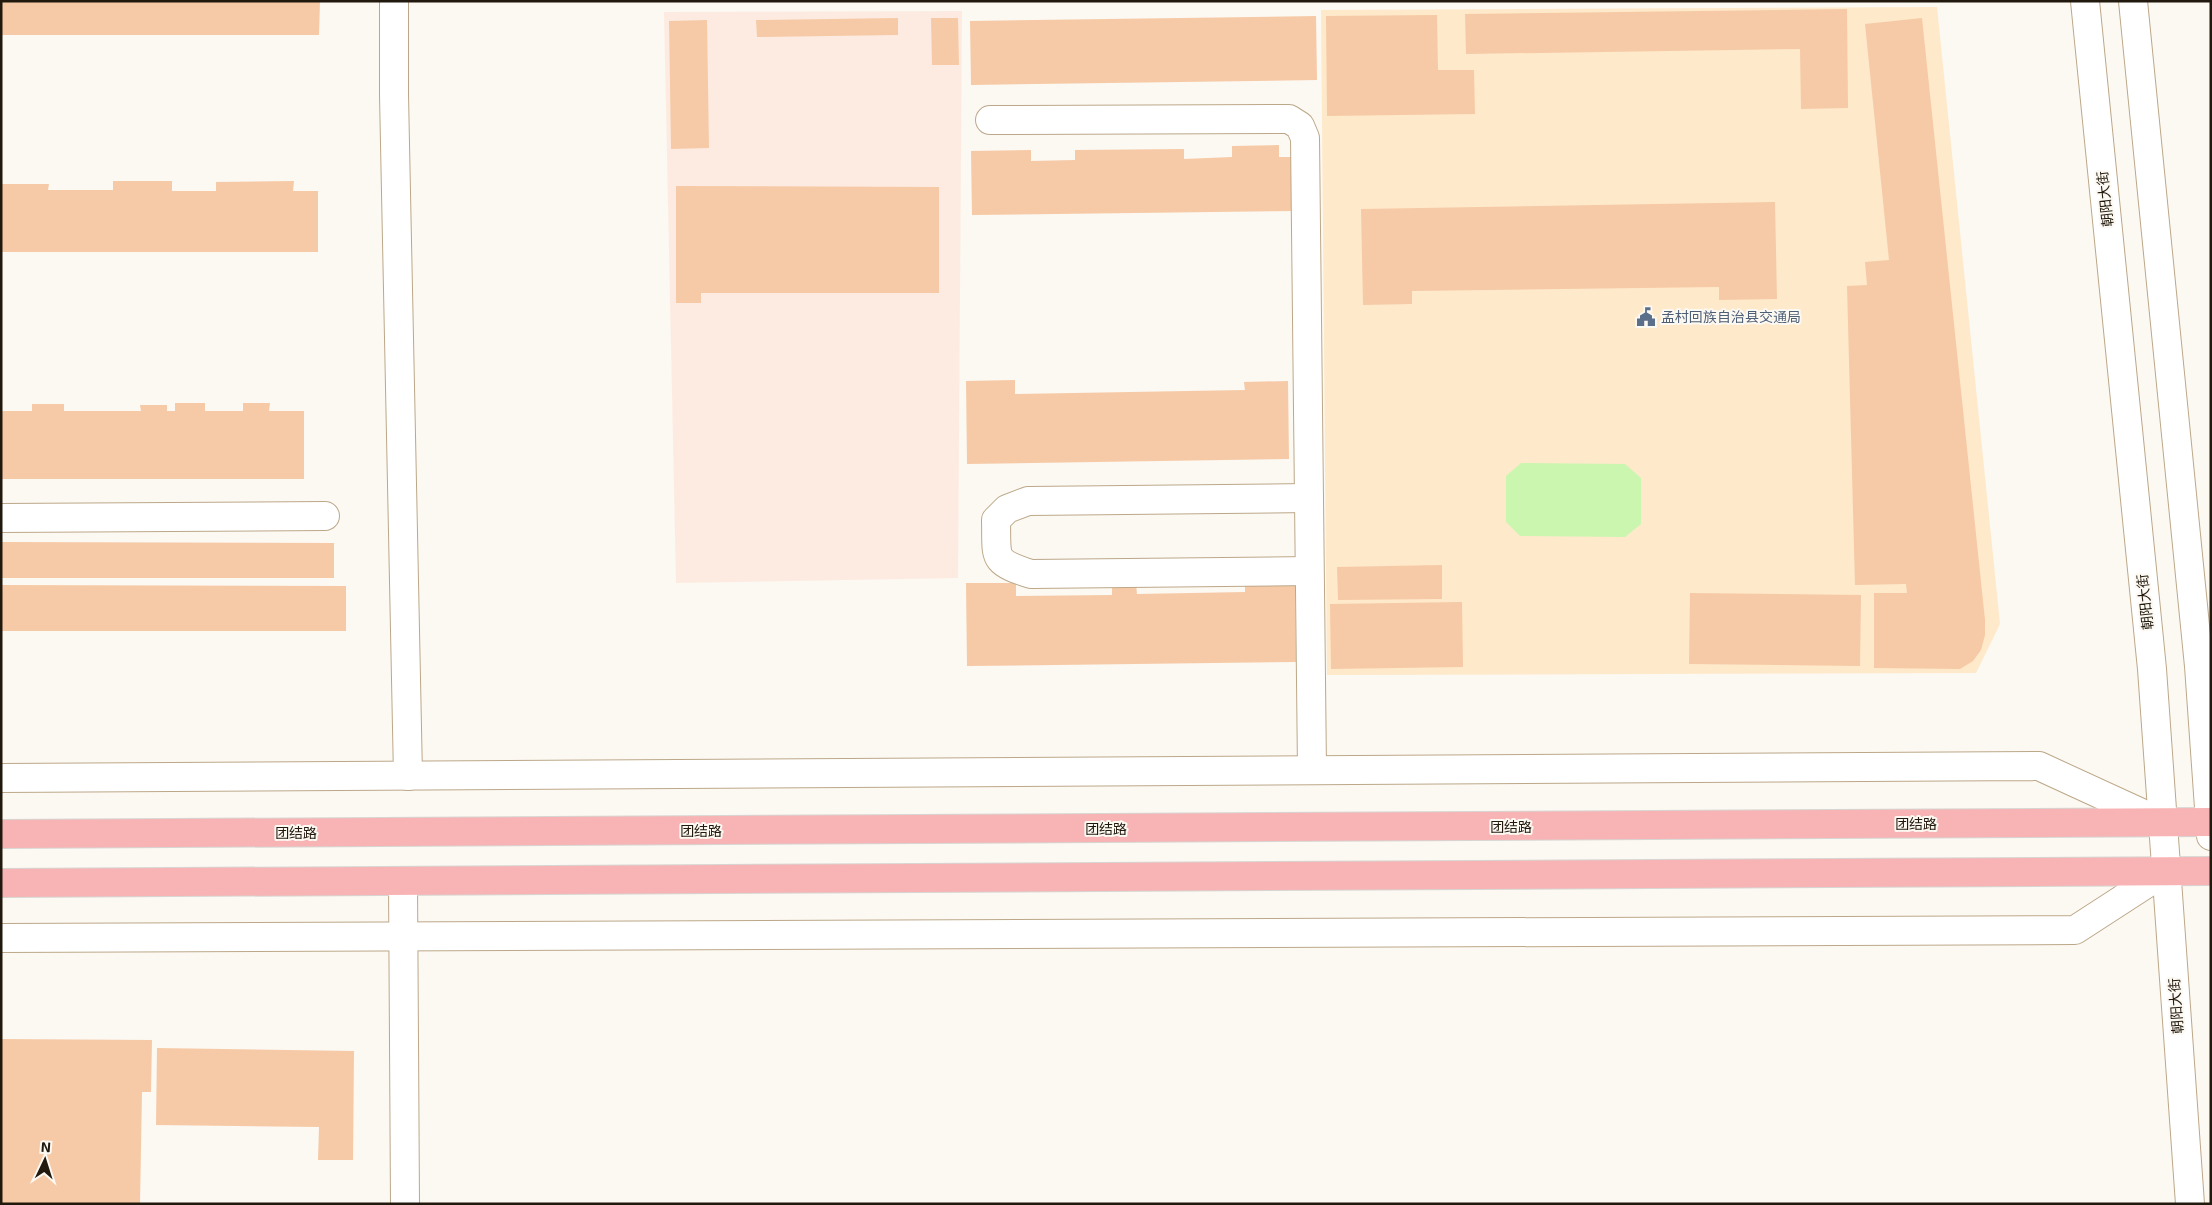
<svg xmlns="http://www.w3.org/2000/svg" width="2212" height="1205" viewBox="0 0 2212 1205" font-family="'Exo 2','Noto Sans SC',sans-serif">
  <rect width="100%" height="100%" fill="#fcf8f2"/>
  <path fill="#fee9ca" d="M1937,7L2000,624L1976,673L1327,675L1321,10Z"/>
  <path fill="#fdebe1" d="M962,11L958,578L676,583L664,12Z"/>
  <path fill="#caf6b0" d="M1521,463L1625,464L1641,478V524L1625,537L1520,536L1506,522V476Z"/>
  <g fill="#f6caa6">
    <path d="M1,1H320L319,35H1Z"/>
    <path d="M1847,9L1848,108L1801,109L1800,49L1466,54L1465,14Z"/>
    <path d="M1437,15L1438,70H1474L1475,114L1327,116L1326,16Z"/>
    <path d="M1316,16L1317,80L971,85L970,21Z"/>
    <path d="M898,18V35L757,37L756,20Z"/>
    <path d="M931,18H958L959,65H932Z"/>
    <path d="M1922,18L1985,620V635L1981,650L1973,661L1960,669L1874,668V593H1907L1906,584L1855,585L1847,286L1867,285L1865,262L1889,260L1865,24Z"/>
    <path d="M707,20L709,148L671,149L669,21Z"/>
    <path d="M1279,145V157H1296L1298,211L972,215L971,151L1031,150V161L1075,160V150L1184,149V159L1232,157V146Z"/>
    <path d="M113,181H172V191H216V182L294,181L293,191H318V252H1V184H49L48,190H113Z"/>
    <path d="M676,186L939,187V293H701V303H676Z"/>
    <path d="M1775,202L1777,299L1719,300V287L1412,291V304L1363,305L1361,209Z"/>
    <path d="M1015,380V394L1245,390L1244,382L1288,381L1289,459L967,464L966,381Z"/>
    <path d="M175,403H205V411H243V403H270L269,411H304V479H1V411H32V404H64V411H141L140,405H167V411H175Z"/>
    <path d="M1,542L334,543V578H1Z"/>
    <path d="M1442,565V599L1338,600L1337,567Z"/>
    <path d="M966,583H1016V596L1112,595V584H1136L1137,594L1245,592V584H1295L1296,662L967,666Z"/>
    <path d="M1,585L346,586V631H1Z"/>
    <path d="M1690,593L1861,595L1860,666L1689,664Z"/>
    <path d="M1462,602L1463,667L1331,669L1330,604Z"/>
    <path d="M1,1039L152,1040L151,1092H142L140,1204H1Z"/>
    <path d="M157,1048L354,1051L353,1160H318L319,1127L156,1125Z"/>
  </g>
  <g fill="none" stroke-linecap="round" stroke-linejoin="round">
    <g stroke="#bca889" stroke-width="30">
      <g id="minor">
        <path d="M394,1V95L408,776"/>
        <path d="M2085,1L2152,669L2190,1204"/>
        <path d="M2133,1L2199,666L2211,836"/>
        <path d="M990,120L1289,119L1300,126L1305,138L1312,770"/>
        <path d="M1309,498L1028,501L1007,509L996,520C997,559 991,561 1031,574L1309,571"/>
        <path d="M1,518L325,516"/>
        <path d="M1,778L2039,766L2163,823"/>
        <path d="M403,881L405,1204"/>
        <path d="M1,938L2075,930L2166,871"/>
      </g>
    </g>
    <g stroke="#d7d6d3" stroke-width="30">
      <g id="major">
        <path d="M1,834L2211,822"/>
        <path d="M1,883L2211,871"/>
      </g>
    </g>
    <use href="#minor" stroke="#fff" stroke-width="28"/>
    <use href="#major" stroke="#f8b3b4" stroke-width="28"/>
  </g>
  <defs>
    <g id="civic-bare" transform="scale(1.5)"><path d="M-.6-6.5H3V-4.5H.6V-3L4-1V1h2V6H-6V1h2V-1L-.6-3ZM-1.2 2.5V6h2.4V2.5Z" fill="#5c6f8a" stroke="#fcf8f2" stroke-width="2.5" paint-order="stroke"/></g>
  </defs>
  <g fill-rule="evenodd">
    <use href="#civic-bare" x="1646" y="317"/>
  </g>
  <g text-anchor="middle" stroke-width="4" stroke-linejoin="round" paint-order="stroke">
    <g font-size="14" fill="#21190d" stroke="#fcf8f2">
      <text transform="translate(2105 199) rotate(-96)" y="5">朝阳大街</text>
      <text transform="translate(2145 602) rotate(-96)" y="5">朝阳大街</text>
      <text x="1916" y="829">团结路</text>
      <text x="1511" y="832">团结路</text>
      <text x="1106" y="834">团结路</text>
      <text x="701" y="836">团结路</text>
      <text x="296" y="838">团结路</text>
      <text transform="translate(2176 1006) rotate(-94)" y="5">朝阳大街</text>
    </g>
    <g font-size="14" fill="#4e5e75" stroke="#fcf8f2" text-anchor="start">
      <text x="1661" y="322">孟村回族自治县交通局</text>
    </g>
  </g>
  <rect width="2212" height="1205" fill="none" stroke="#21190d" stroke-width="5"/>
  <g transform="translate(45 1160) rotate(4)" stroke="#fcf8f2" stroke-width="4" paint-order="stroke">
  <path d="M0-4L9 19L0 12L-9 19Z" fill="#21190d"/>
  <text y="-8" font-size="14" font-weight="bold" text-anchor="middle" fill="#21190d">N</text>
  </g>
</svg>
